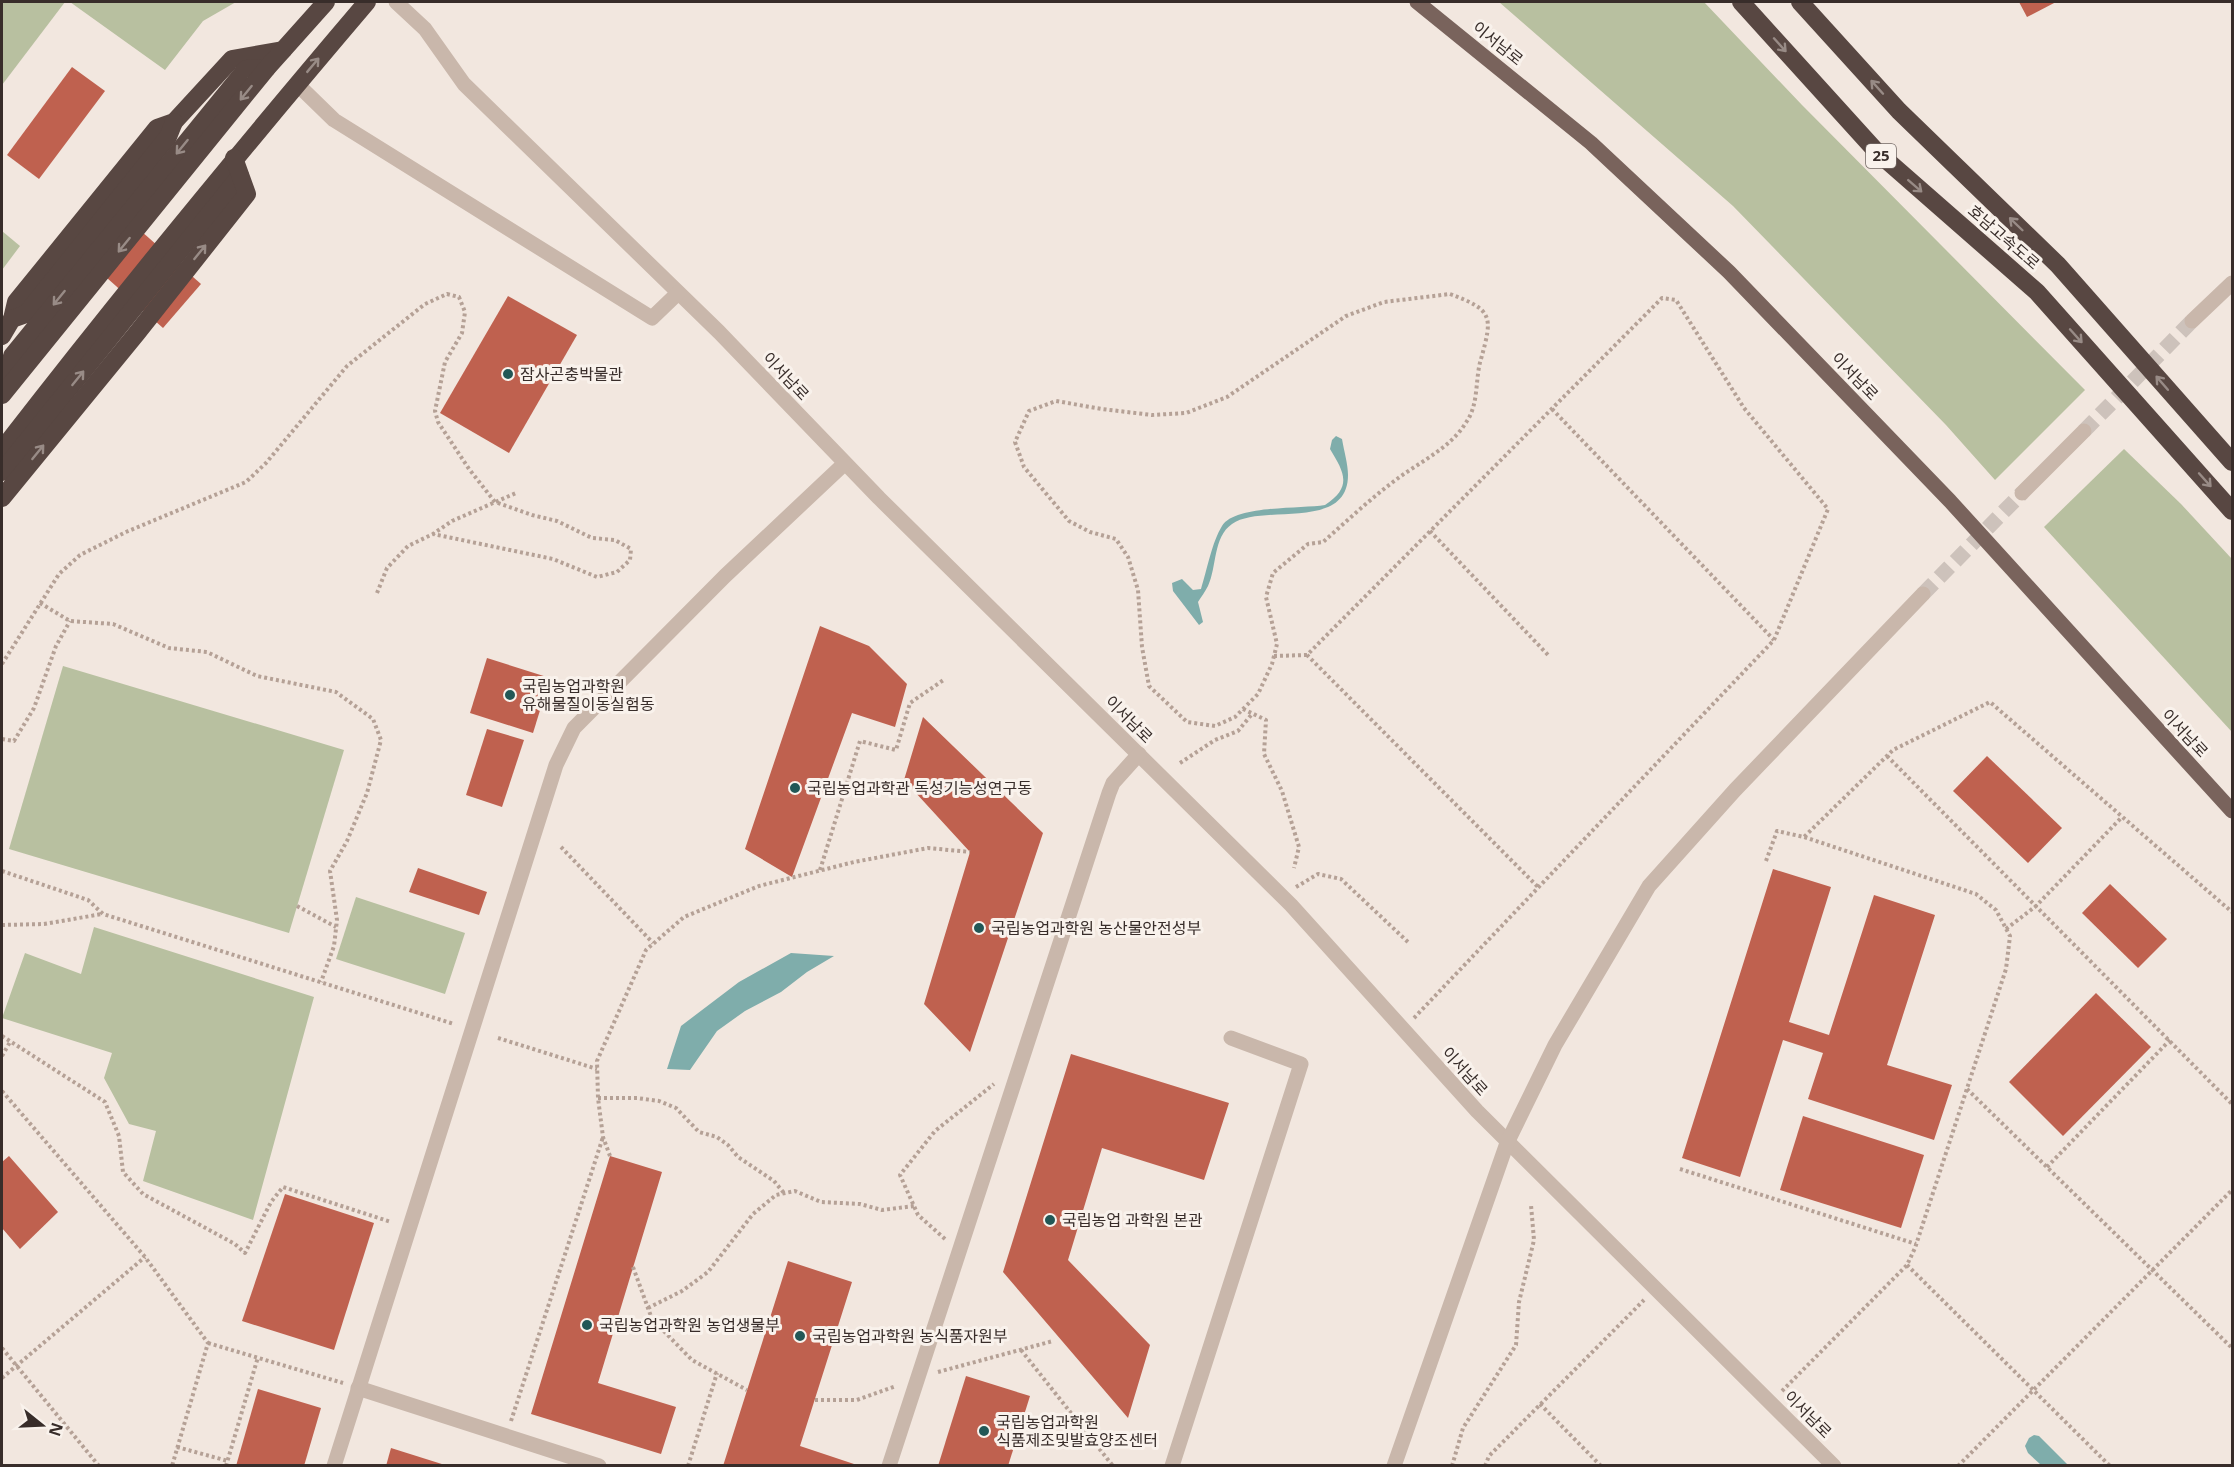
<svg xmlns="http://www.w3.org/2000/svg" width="2234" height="1467" viewBox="0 0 2234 1467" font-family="'Noto Sans','Noto Sans KR',sans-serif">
  <rect width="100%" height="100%" fill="#f2e7df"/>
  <g fill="#b8c0a0">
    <path d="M4,2H65L2,85V4Z"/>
    <path d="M70,2H236L203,21L165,70Z"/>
    <path d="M1499,2H1704L1802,105L2085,390L1995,480L1946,425L1733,206Z"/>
    <path d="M2,231L20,246L2,270Z"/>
    <path d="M2124,449L2181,504L2232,559V732L2044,527Z"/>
    <path d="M63,666L344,750L289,933L9,849Z"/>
    <path d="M356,897L465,933L445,994L336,959Z"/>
    <path d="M94,927L314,997L253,1220L143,1181L156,1131L129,1124L104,1078L112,1053L2,1018L25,953L81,974Z"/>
  </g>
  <g fill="#7fadab">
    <path d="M1336,436L1342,439C1344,451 1348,464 1348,475C1348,532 1262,503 1232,524C1213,537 1217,567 1208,586C1205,592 1201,597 1198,602L1203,622L1199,625L1173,591L1172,583L1182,579L1193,590L1201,589C1207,570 1212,542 1222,526C1235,505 1301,509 1325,505C1353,487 1344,472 1330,449L1332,440Z"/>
    <path d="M791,953L834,956L807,972L781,992L745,1011L717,1031L690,1070L667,1069L681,1026L739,982Z"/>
    <path d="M2034,1435L2039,1436L2068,1465H2041L2028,1453L2025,1446L2029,1438Z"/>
  </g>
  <g fill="#bf614f">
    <path d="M2019,2H2056L2027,17Z"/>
    <path d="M72,67L105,91L39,179L7,155Z"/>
    <path d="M98,193L201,284L163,328L60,236Z"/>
    <path d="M508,296L577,335L509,453L440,413Z"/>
    <path d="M820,626L869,646L907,684L895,727L852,713L792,877L745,849Z"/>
    <path d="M487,658L550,678L533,733L470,713Z"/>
    <path d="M923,717L1043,833L970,1052L924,1004L970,852L904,780Z"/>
    <path d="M487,729L524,740L502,807L466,795Z"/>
    <path d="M1987,756L2062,828L2028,863L1953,791Z"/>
    <path d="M418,868L487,892L479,915L409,892Z"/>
    <path d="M1773,869L1831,887L1789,1022L1829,1035L1874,895L1935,915L1887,1065L1952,1085L1934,1140L1808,1099L1823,1053L1783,1040L1740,1177L1682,1158Z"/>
    <path d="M2110,884L2167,939L2138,968L2082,913Z"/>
    <path d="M2096,993L2151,1047L2063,1136L2009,1082Z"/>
    <path d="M1071,1054L1229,1103L1204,1180L1102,1148L1068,1260L1150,1345L1128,1418L1003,1272Z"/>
    <path d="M1803,1116L1924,1155L1901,1228L1780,1190Z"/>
    <path d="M9,1156L58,1212L20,1249L2,1228V1162Z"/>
    <path d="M610,1156L662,1172L598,1383L676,1407L661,1454L531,1414Z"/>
    <path d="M285,1194L374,1223L334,1350L242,1321Z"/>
    <path d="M788,1261L852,1282L800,1446L860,1466H723Z"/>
    <path d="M966,1376L1030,1396L1008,1466H938Z"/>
    <path d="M258,1389L321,1408L304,1466H236Z"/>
    <path d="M391,1448L445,1465V1466H386Z"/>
  </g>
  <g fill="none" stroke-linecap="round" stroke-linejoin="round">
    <g stroke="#cdc2bb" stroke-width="15" stroke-dasharray="15 8" stroke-linecap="butt">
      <path d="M2084,431L2192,321"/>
      <path d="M1923,594L2022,493"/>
    </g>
    <g stroke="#b5a196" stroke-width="4" stroke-dasharray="3 3" stroke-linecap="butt">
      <path d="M1450,294C1493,310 1493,316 1481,359C1475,378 1479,403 1467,421C1451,448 1421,461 1397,479C1371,498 1347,521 1323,542L1308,544L1273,573L1266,597L1277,644L1272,664L1258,694L1235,717L1215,726L1187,722L1149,686L1142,647L1138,590L1128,557L1116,539L1090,532L1069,521L1024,467L1015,442L1029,411L1056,401L1102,409L1152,415L1186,413L1227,397L1346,316L1384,302Z"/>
      <path d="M1552,409L1774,640"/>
      <path d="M1430,531L1549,656"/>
      <path d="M377,593L387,568L408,546L433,534L452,521L516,493"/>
      <path d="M40,603L70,621L113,624L169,648L207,652L257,676L336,692L373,719L381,740L367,793L347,841L330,871L337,920L334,946L321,982"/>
      <path d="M1274,656L1307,655"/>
      <path d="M2,664L59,574L80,555L126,532L246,482L266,463L347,366L425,304L447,294L459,297L465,312L462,333L445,362L435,411L438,422L469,469L495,502L532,515L557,521L592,538L615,540L631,549L630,560L617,572L597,577L553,559L433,534"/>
      <path d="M1243,709L1266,720L1264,754L1282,791L1299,847L1294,868"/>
      <path d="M2,739L14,741L34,708L56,646L70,621"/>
      <path d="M1887,756L2232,1104"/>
      <path d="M1180,763L1215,740L1238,731L1252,714"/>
      <path d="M561,847L653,943"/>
      <path d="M1766,861L1777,831L1804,837L1893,750L1990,702L2232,912"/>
      <path d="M820,870L860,741L896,750L910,703L945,679"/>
      <path d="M2,871L88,900L103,914L454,1024"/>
      <path d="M1296,887L1318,874L1341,879L1409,943"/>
      <path d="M297,906L336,927"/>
      <path d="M2,925L44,924L102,914"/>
      <path d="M2006,929L2036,906L2122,817"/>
      <path d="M1414,1018L1774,640L1828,509L1744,408L1676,300L1662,298L1307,655L1538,887"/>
      <path d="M2,1036L105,1102L119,1136L123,1172L143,1194L235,1244L245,1253L271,1202L283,1187L391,1222"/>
      <path d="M498,1038L597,1069"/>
      <path d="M2,1056L10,1042"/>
      <path d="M1967,1089L2232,1348"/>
      <path d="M2,1091L145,1257L208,1343L172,1466"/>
      <path d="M598,1098H637L659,1101L676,1108L699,1132L717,1137L728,1145L738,1157L774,1181L784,1193"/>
      <path d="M610,1156L603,1137L598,1098L597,1061L646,950L684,917L759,886L854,862L928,848L970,852"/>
      <path d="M2047,1167L2170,1040"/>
      <path d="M1680,1169L1916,1244"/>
      <path d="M945,1239L918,1215L900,1175L935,1131L994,1084"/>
      <path d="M1907,1265L2110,1466"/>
      <path d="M633,1267L652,1319L692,1360L747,1390"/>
      <path d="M648,1308L682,1291L708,1272L753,1214L776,1195L795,1191L821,1202L860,1204L882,1210L914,1206"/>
      <path d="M208,1343L343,1383"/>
      <path d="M2,1348L99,1466"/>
      <path d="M1021,1350L1113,1466"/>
      <path d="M938,1372L1053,1341"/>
      <path d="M2,1378L145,1257"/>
      <path d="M1782,1391L1907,1265L1915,1248L2006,969L2010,936L1996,910L1976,894L1804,837"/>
      <path d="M815,1400H857L896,1386"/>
      <path d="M1540,1404L1601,1466"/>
      <path d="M511,1421L603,1137"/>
      <path d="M177,1447L228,1461"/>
      <path d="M226,1466L258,1357"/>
      <path d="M688,1466L717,1373"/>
      <path d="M1452,1466L1463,1428L1516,1345L1519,1302L1534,1240L1531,1205"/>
      <path d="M1485,1466L1489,1456L1644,1300"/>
      <path d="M1958,1466L2232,1190"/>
    </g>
    <g stroke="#c9b7ab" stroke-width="15">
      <path d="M396,2L425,29L464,84L719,332L879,498L1291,905L1477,1111L1834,1466"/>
      <path d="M297,84L334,120L652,318L678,293"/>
      <path d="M2192,321L2232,283"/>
      <path d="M2022,493L2084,431"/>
      <path d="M358,1388L599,1466"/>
      <path d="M334,1466L556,765L574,728L725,576L844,464"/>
      <path d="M889,1466L1109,793L1113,783L1139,754"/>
      <path d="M1172,1466L1301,1064L1231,1038"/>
      <path d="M1394,1466L1507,1143L1555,1045L1649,886L1735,790L1923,594"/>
    </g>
    <path stroke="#79635c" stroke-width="15" d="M1417,2L1591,143L1729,272L1950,501L2232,811"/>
    <g stroke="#584742" stroke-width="18">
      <path d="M1741,2L1876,151L2037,292L2232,511"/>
      <path d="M1800,2L1899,111L2058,265L2232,462"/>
      <path d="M12,319L16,302L157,128L174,122L232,59L283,50"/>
      <path d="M2,336L12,319L26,314L168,137L174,122"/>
      <path d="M8,386L12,356L246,69L267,68"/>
      <path d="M2,395L267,68L326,2"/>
      <path d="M2,450C120,297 242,149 367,2"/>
      <path d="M2,472L240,176"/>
      <path d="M2,498L137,333L247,194L234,158"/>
    </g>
  </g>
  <defs><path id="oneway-shaft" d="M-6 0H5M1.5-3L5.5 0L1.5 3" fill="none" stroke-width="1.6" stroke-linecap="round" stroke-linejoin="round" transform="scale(1.5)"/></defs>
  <g stroke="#988b86">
    <use href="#oneway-shaft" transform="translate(1780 45) rotate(48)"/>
    <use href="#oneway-shaft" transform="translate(313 65) rotate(-50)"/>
    <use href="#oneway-shaft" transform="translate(1877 87) rotate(-132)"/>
    <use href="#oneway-shaft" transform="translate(246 93) rotate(129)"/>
    <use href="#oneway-shaft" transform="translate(182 147) rotate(129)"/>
    <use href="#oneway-shaft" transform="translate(1915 186) rotate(41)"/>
    <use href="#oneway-shaft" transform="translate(2016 224) rotate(-136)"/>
    <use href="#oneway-shaft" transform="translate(124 245) rotate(129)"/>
    <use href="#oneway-shaft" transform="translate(200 252) rotate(-51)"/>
    <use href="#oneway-shaft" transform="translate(59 298) rotate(129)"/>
    <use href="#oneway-shaft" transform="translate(2076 336) rotate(48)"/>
    <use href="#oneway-shaft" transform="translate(78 378) rotate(-51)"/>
    <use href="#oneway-shaft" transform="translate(2162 383) rotate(-131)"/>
    <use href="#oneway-shaft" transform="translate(38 452) rotate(-51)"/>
    <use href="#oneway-shaft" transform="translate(2205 480) rotate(48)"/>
  </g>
  <g fill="#225756" stroke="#f9f2ec" stroke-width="2">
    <circle cx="508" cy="374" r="6"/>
    <circle cx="510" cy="695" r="6"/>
    <circle cx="795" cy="788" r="6"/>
    <circle cx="979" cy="928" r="6"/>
    <circle cx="1050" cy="1220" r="6"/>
    <circle cx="587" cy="1325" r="6"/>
    <circle cx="800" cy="1336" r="6"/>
    <circle cx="984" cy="1431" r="6"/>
  </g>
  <g text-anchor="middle" stroke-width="6" stroke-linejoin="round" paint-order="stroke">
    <rect fill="#f9f2ec" stroke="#726864" stroke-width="1.5" x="1866" y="144" width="30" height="24" rx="4.5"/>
    <g font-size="15" font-weight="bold" fill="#382d2a">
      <text x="1881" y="161">25</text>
    </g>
    <g font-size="16" fill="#382d2a" stroke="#f9f2ec">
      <text transform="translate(1498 43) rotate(39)" y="6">이서남로</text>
      <text transform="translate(2004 237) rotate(41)" y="6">호남고속도로</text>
      <text transform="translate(786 376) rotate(47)" y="6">이서남로</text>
      <text transform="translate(1855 376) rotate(46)" y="6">이서남로</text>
      <text transform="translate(1129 719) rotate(45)" y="6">이서남로</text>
      <text transform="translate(2185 733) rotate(47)" y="6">이서남로</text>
      <text transform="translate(1465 1071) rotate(48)" y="6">이서남로</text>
      <text transform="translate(1808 1414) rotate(45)" y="6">이서남로</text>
    </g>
    <g font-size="16" fill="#382d2a" stroke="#f9f2ec" text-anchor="start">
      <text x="520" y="380">잠사곤충박물관</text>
      <text x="522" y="692">국립농업과학원<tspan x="522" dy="18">유해물질이동실험동</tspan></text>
      <text x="807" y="794">국립농업과학관 독성기능성연구동</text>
      <text x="991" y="934">국립농업과학원 농산물안전성부</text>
      <text x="1062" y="1226">국립농업 과학원 본관</text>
      <text x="599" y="1331">국립농업과학원 농업생물부</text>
      <text x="812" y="1342">국립농업과학원 농식품자원부</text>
      <text x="996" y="1428">국립농업과학원<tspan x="996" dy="18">식품제조및발효양조센터</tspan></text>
    </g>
  </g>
  <rect width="2234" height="1467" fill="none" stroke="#382d2a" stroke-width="6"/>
  <g transform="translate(42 1425) rotate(108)" stroke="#f9f2ec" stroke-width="4.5" paint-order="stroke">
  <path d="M0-4.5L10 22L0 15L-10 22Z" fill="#382d2a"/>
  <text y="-9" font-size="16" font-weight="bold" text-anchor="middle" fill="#382d2a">N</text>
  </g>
</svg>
